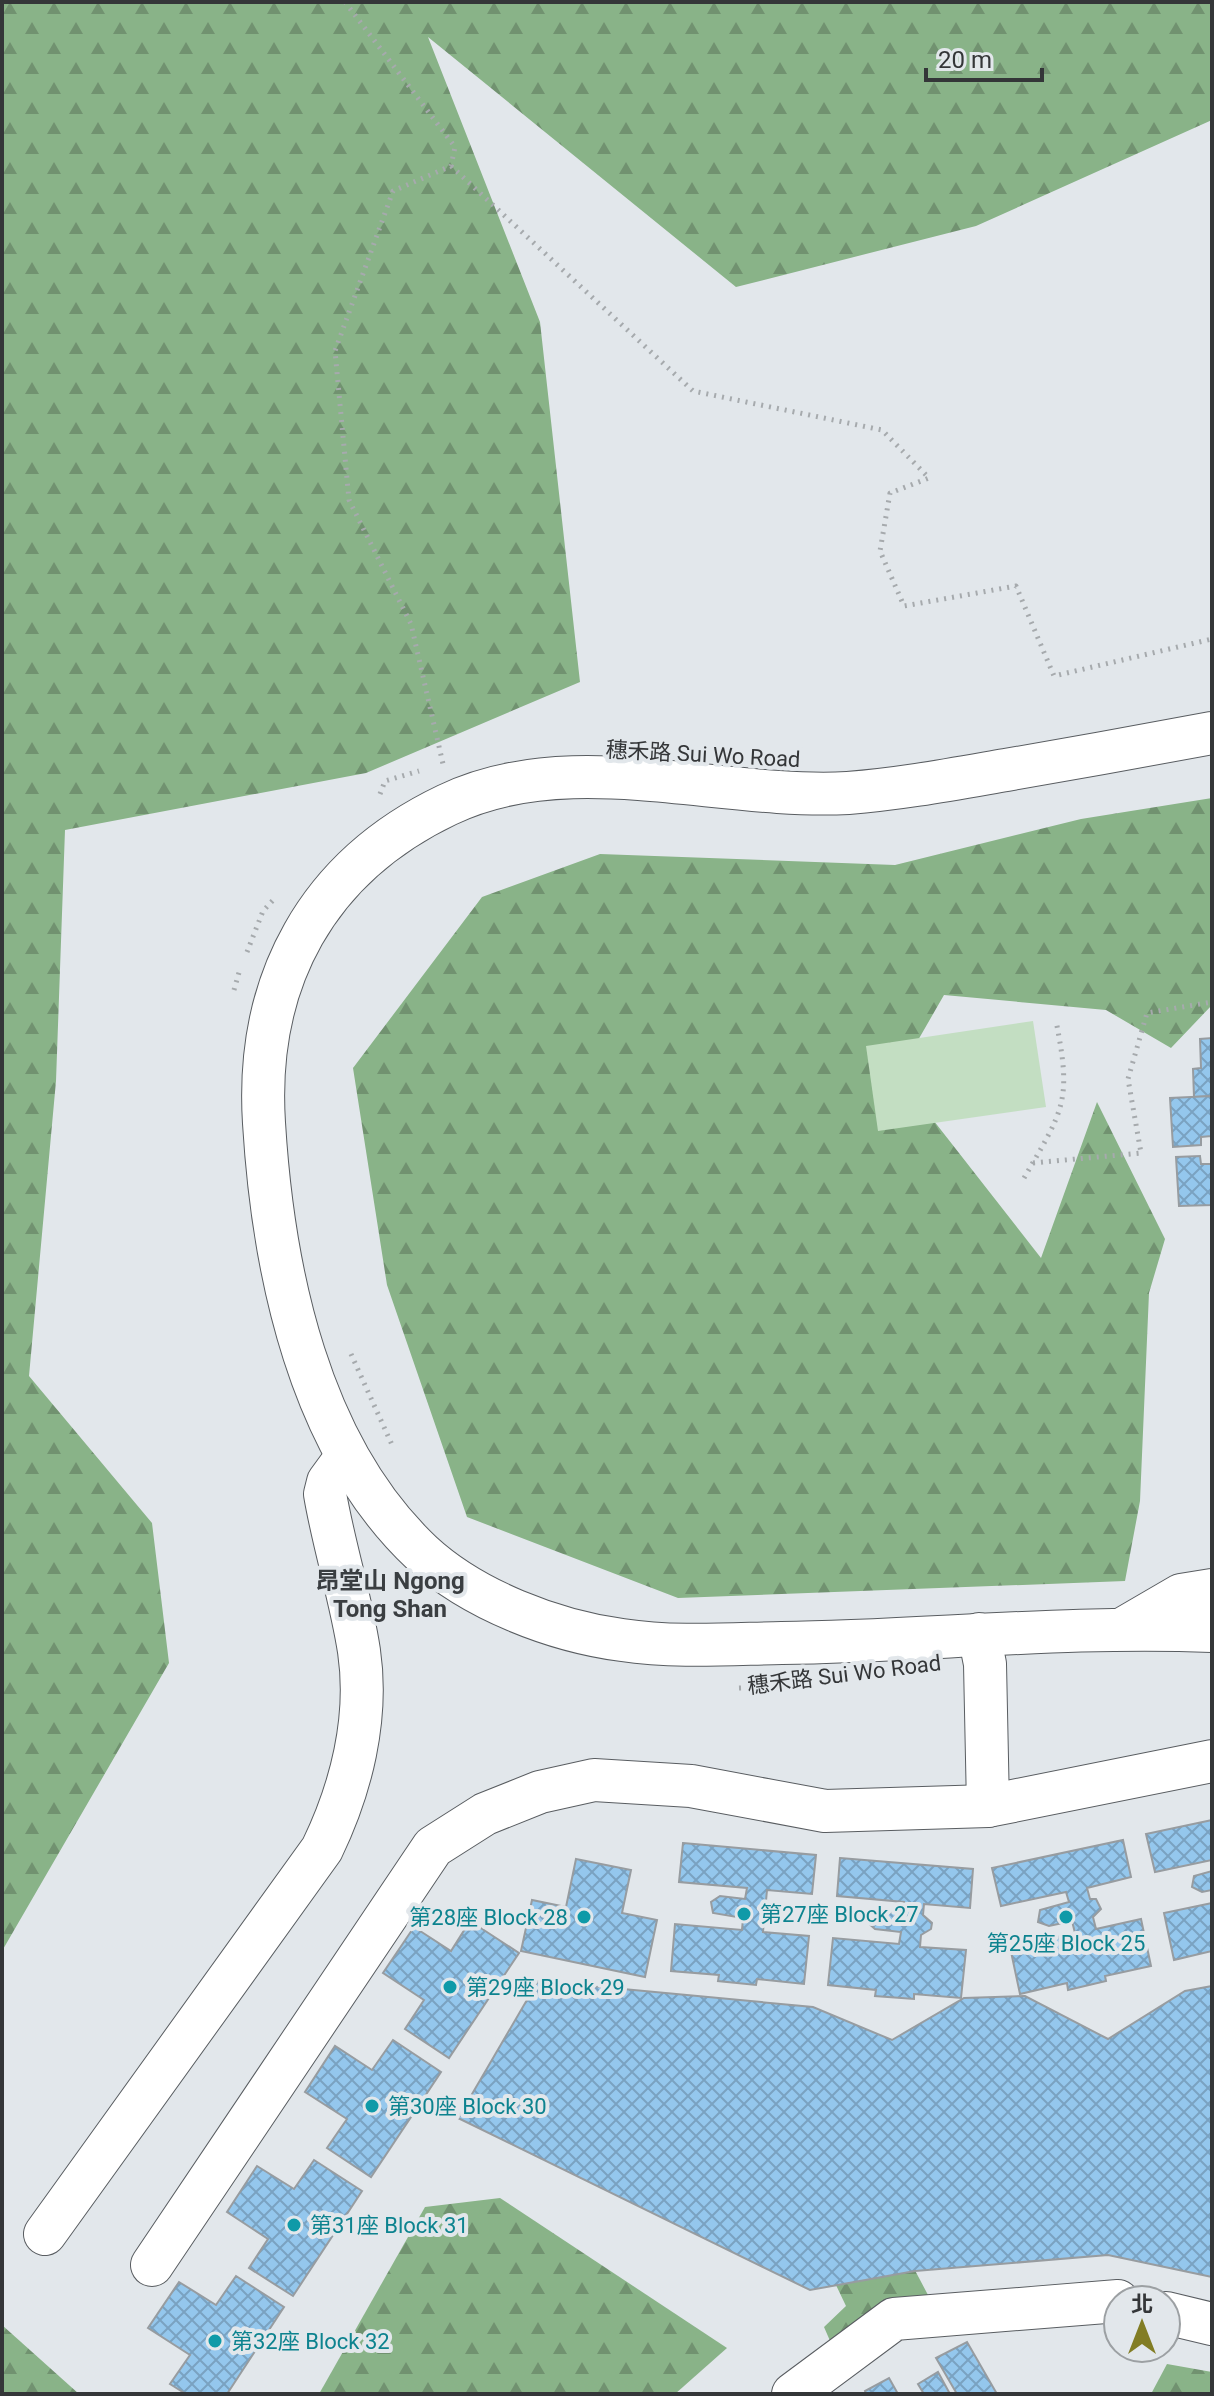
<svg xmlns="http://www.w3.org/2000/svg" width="1214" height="2396" viewBox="0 0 1214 2396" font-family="Roboto,'Noto Sans TC',sans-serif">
  <defs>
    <pattern id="forest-firs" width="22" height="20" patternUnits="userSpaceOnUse" patternTransform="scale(2)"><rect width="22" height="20" fill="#89b388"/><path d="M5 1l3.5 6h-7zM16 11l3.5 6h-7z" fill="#719270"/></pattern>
    <pattern id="building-cross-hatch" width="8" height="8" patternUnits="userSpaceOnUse" patternTransform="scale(2)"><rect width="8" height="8" fill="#94c7ed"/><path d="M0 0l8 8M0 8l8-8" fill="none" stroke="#7aa2c1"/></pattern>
  </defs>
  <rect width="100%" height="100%" fill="#e2e7eb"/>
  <g fill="url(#forest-firs)">
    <path d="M2,2H1212V120L976,226L736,287L428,37L540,322L580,682L366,773L65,830L56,1081L29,1376L152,1523L169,1663L2,1951Z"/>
    <path d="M1212,798V1005L1171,1048L1106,1010L944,995L898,1075L1041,1258L1097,1102L1165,1239L1149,1293L1140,1501L1125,1581L678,1598L467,1517L387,1285L353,1068L482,897L600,854L895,865L1081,819Z"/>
    <path d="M500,2198L727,2348L675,2394H319L425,2207Z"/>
    <path d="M814,2239L899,2240L928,2295L834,2350L824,2327L846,2306Z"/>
    <path d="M2,2325L79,2394H2Z"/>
    <path d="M1167,2364L1212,2372V2394H1151Z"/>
  </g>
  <path fill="#c3dec2" d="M1033,1021L1046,1107L878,1131L866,1046Z"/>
  <g fill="url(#building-cross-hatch)" stroke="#979ca0" stroke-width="2">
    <path d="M1212,1038V1096L1194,1097L1193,1069L1201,1068L1200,1039Z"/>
    <path d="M1212,1096V1145L1211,1136L1201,1137V1145L1173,1147L1170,1098Z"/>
    <path d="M1211,1155L1212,1205L1179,1206L1176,1157L1200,1156L1201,1164H1211Z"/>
    <path d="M1212,1820V1860L1155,1872L1146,1834Z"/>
    <path d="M1123,1840L1131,1877L1087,1888L1090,1899H1096L1101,1909L1093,1917L1096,1929L1141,1919L1151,1966L1105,1976L1106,1981L1068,1990L1067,1983L1020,1994L1010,1947L1075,1933L1072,1921L1049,1926L1038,1922L1040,1910L1069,1902L1066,1892L1001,1906L992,1868Z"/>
    <path d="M683,1843L816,1855L812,1894L767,1890L766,1901L772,1904L773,1915L764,1920L763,1932L809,1936L804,1984L757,1979L756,1985L718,1981L719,1975L671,1971L675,1924L742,1930L743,1918L713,1913L711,1902L720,1896L745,1899L747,1888L679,1882Z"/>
    <path d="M840,1858L973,1869L970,1908L924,1904L923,1915L932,1923L931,1929L921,1935L920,1947L966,1950L961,1998L914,1994V1999L875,1996L876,1990L828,1985L833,1938L899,1944L901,1932L875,1929L867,1922L872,1911L902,1913L904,1902L837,1896Z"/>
    <path d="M576,1859L631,1870L622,1913L657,1920L645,1977L521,1951L532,1900L566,1907Z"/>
    <path d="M1212,1871V1890L1202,1892L1192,1887L1194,1876Z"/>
    <path d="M1212,1903V1951L1174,1960L1164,1913Z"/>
    <path d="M470,1921L519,1953L449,2058L405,2029L424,2000L383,1973L414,1927L451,1951Z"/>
    <path d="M538,1981L813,2007L892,2040L964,1998L1025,1996L1108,2039L1185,1991L1212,1986V2277L1108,2255L915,2271L810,2290L458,2118Z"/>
    <path d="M393,2040L441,2072L371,2177L327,2148L347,2119L305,2092L335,2046L372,2070Z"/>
    <path d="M314,2160L362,2191L293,2296L249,2268L268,2239L227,2212L257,2166L294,2189Z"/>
    <path d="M236,2276L284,2307L227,2394H186L170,2384L190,2355L148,2328L179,2282L216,2305Z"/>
    <path d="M967,2342L997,2394H957L936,2358Z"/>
    <path d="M938,2372L950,2394H924L918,2384Z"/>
    <path d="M889,2378L898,2394H866L865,2391Z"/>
  </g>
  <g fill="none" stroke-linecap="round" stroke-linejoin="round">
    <g stroke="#595d61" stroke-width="44">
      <g id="minor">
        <path d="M1212,733C1143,746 1075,758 1006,770C954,779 901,789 848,793C717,800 569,746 447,805C317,867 255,981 264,1123C273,1271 309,1447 422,1553C473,1600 554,1631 622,1640C675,1648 729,1644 782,1643C926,1641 1068,1625 1212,1631"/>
        <path d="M1126,1627L1181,1595L1212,1590"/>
        <path d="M979,1634L985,1664L988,1806"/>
        <path d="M45,2234L322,1849C351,1789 369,1719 359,1651C351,1598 334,1547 325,1494L328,1482L347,1456"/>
        <path d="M152,2265L433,1847L485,1814L540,1792L594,1780L691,1786L825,1811L988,1806L1212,1761"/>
        <path d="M1166,2313L1212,2324"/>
        <path d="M793,2394L894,2319L1118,2301"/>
      </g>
    </g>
    <g stroke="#a6aaad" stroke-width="5" stroke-dasharray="2 6" stroke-linecap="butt">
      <path d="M345,2L455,147L451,166L393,191L335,351L349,500L411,624L443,764"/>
      <path d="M451,166L693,391L882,430L929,478L890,493L880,551L904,606L1016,586L1054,676L1212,639"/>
      <path d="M380,794L385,781L419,771"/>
      <path d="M247,952L263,911L275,898"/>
      <path d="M234,990L240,969"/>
      <path d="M1033,1163L1141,1153L1128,1079L1147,1013L1212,1002"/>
      <path d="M1024,1178C1064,1109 1072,1101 1056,1021"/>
      <path d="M351,1354L393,1447"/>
      <path d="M739,1688L765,1687"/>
    </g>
    <use href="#minor" stroke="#fff" stroke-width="42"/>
  </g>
  <g fill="#0f9aa8" stroke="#e2e7eb" stroke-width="3">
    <circle cx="744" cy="1914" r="8"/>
    <circle cx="584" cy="1917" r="8"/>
    <circle cx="1066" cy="1917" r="8"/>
    <circle cx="450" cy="1987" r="8"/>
    <circle cx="372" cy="2106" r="8"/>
    <circle cx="294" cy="2225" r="8"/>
    <circle cx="215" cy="2341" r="8"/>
  </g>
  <g text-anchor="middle" stroke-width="8" stroke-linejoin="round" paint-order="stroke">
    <g font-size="22" fill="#343638" stroke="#e2e7eb">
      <text transform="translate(703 754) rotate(3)" y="8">穗禾路 Sui Wo Road</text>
      <text transform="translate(844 1674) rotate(-7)" y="8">穗禾路 Sui Wo Road</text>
    </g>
    <g font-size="22" fill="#0d838f" stroke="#e2e7eb" text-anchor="start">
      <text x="760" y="1922">第27座 Block 27</text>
      <text x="568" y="1925" text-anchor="end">第28座 Block 28</text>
      <text x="1066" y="1951" text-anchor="middle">第25座 Block 25</text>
      <text x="466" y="1995">第29座 Block 29</text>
      <text x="388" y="2114">第30座 Block 30</text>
      <text x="310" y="2233">第31座 Block 31</text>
      <text x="231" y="2349">第32座 Block 32</text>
    </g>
    <g font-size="24" font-weight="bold" fill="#3a3e41" stroke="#e2e7eb">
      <text x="390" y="1589">昂堂山 Ngong<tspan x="390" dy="28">Tong Shan</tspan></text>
    </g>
  </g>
  <rect width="1214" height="2396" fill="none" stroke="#343638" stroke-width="8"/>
  <g transform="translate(1142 2324)"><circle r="38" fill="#e2e7eb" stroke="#9ca0a3" stroke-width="2"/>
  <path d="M0-6L14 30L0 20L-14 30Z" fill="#827d24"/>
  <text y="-12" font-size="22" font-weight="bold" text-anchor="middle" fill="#343638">北</text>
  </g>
  <path d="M926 68v12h116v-12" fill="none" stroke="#343638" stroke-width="4"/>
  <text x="938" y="68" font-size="24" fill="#343638" stroke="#e2e7eb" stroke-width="6" paint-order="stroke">20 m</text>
</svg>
